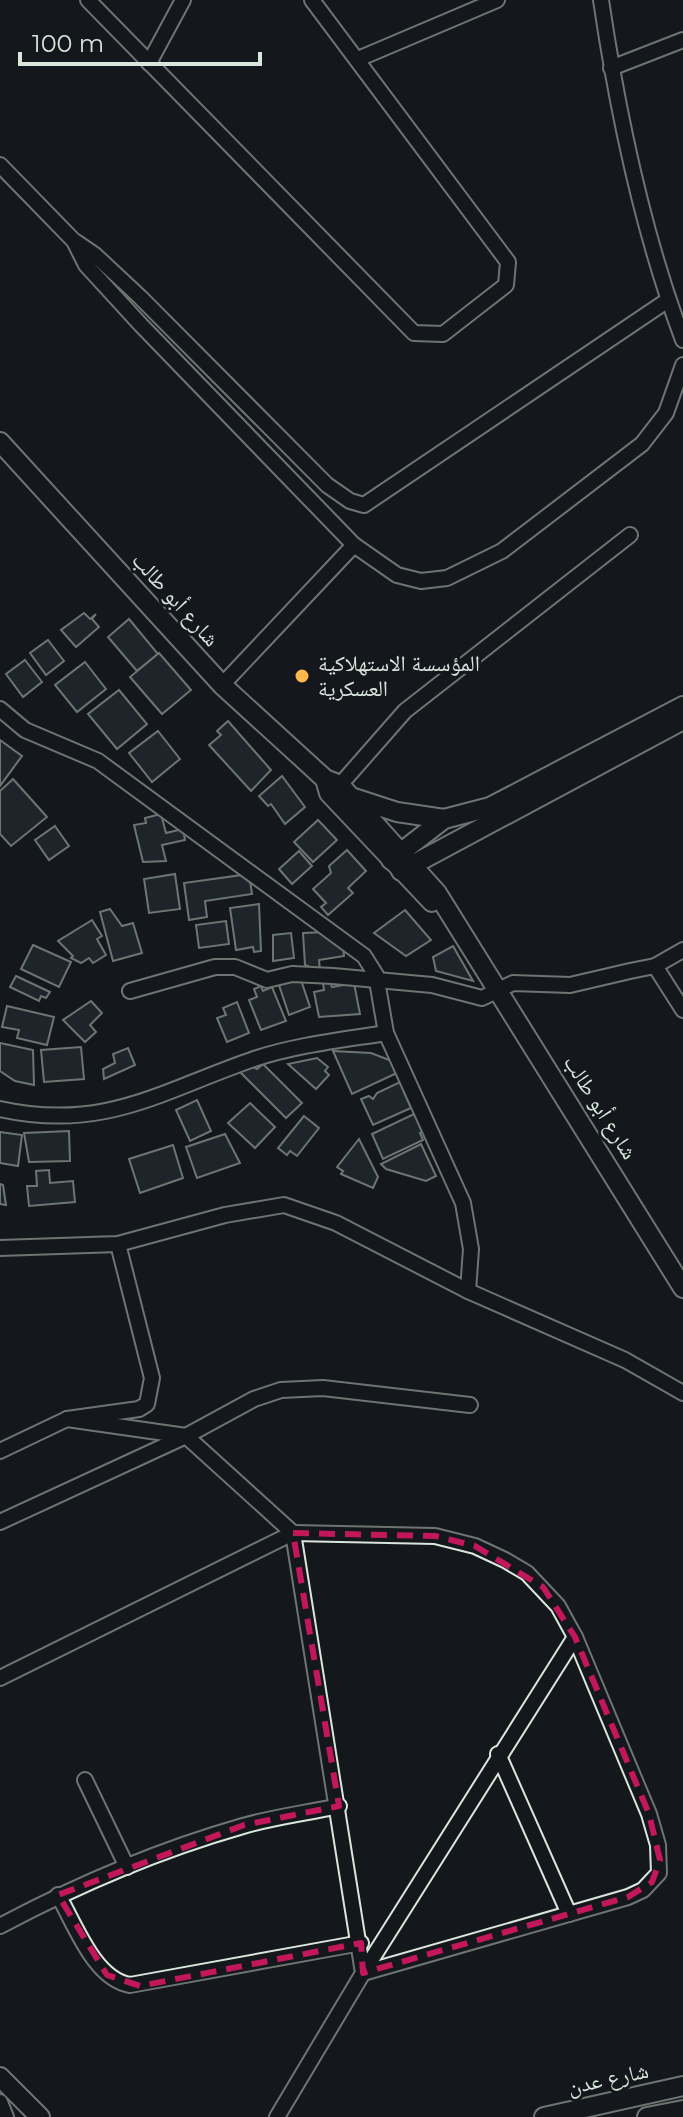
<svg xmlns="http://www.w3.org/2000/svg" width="683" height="2117" viewBox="0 0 683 2117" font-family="Montserrat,'Noto Naskh Arabic',sans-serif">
  <rect width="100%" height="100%" fill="#14181c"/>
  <g fill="#2c363c" stroke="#d8e6dc" stroke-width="2">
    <path d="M84,613L90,619L96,614L92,619L99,627L76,647L61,630Z"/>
    <path d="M129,619L158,654L137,671L108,637Z"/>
    <path d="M48,640L64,661L46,675L30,653Z"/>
    <path d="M159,653L191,690L162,714L130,677Z"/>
    <path d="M25,660L42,682L23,697L6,674Z"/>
    <path d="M85,662L106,689L77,712L55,685Z"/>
    <path d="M119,690L147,724L117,749L88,714Z"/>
    <path d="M228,721L271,770L251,791L209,745L221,735L217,731Z"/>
    <path d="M158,731L180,759L152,782L129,753Z"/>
    <path d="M0,740L22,756L0,786Z"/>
    <path d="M282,776L305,807L285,824L271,804L268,806L259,796Z"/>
    <path d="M13,779L47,817L11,846L0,834V791Z"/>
    <path d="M161,814L166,833L183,829L185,840L162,845L166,861L143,862L134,825L146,823L145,818Z"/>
    <path d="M318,820L337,840L313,862L294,842Z"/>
    <path d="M55,826L69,846L49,860L35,840Z"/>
    <path d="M347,850L366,871L348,888L353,893L328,915L321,907L326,903L313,889L331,873L329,866Z"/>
    <path d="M299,851L312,866L292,884L279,869Z"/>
    <path d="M175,874L180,909L149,913L144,879Z"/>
    <path d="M249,874L252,894L205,901L207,917L189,920L184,883Z"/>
    <path d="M259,904L261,951L254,952L253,947L236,950L230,908Z"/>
    <path d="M110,909L122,926L133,923L142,953L113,961L100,912Z"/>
    <path d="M405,910L431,940L406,956L374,933Z"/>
    <path d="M92,920L102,936L97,939L106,955L93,963L89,958L81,963L71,958L73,956L58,941Z"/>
    <path d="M226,921L229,944L199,948L196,925Z"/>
    <path d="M327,932L343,945L344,956L319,960L320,971L305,965L303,933Z"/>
    <path d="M291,933L294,958L273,961V935Z"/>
    <path d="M33,945L71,962L59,987L21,969Z"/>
    <path d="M453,946L473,981L436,971L433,957Z"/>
    <path d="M16,976L50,992L46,998L41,996L39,1001L10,987Z"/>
    <path d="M300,977L310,1007L289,1015L279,985Z"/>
    <path d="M330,982L332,987L354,983L360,1014L319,1017L314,992L324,990L323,983Z"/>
    <path d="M261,986L263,991L272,987L286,1021L261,1030L249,1000L257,997L254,989Z"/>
    <path d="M91,1001L102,1013L90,1025L96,1032L85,1042L63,1020Z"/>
    <path d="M237,1002L249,1033L227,1042L217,1018L226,1015L223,1008Z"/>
    <path d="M7,1006L54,1017L47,1045L17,1038L19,1030L2,1027Z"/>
    <path d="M0,1043L33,1050L34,1085L15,1081L0,1071Z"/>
    <path d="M81,1047L84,1079L44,1082L41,1050Z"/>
    <path d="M128,1048L135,1065L104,1079L103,1069L115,1063L113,1054Z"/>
    <path d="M333,1051L371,1053L392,1061L397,1073L352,1094Z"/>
    <path d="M317,1058L328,1067L325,1071L329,1075L316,1089L288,1064Z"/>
    <path d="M263,1064L302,1103L286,1118L239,1071L251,1066L257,1069Z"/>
    <path d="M400,1082L411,1108L373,1125L361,1099L369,1096L373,1099L377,1093Z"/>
    <path d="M197,1100L211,1131L190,1141L176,1110Z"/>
    <path d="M250,1103L275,1127L255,1148L228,1123Z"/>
    <path d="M416,1113L424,1131L420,1133L423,1140L383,1159L372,1134Z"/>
    <path d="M304,1116L319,1128L297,1156L290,1151L287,1155L278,1148Z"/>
    <path d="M69,1131L70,1161L29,1162L24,1133Z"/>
    <path d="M0,1132L22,1135L18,1166L0,1163Z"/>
    <path d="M225,1134L240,1163L197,1178L186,1147Z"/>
    <path d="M359,1139L378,1177L373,1188L341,1174L343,1171L337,1167Z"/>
    <path d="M421,1144L436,1176L426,1181L386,1169L381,1164Z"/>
    <path d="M173,1145L183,1178L140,1193L129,1159Z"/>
    <path d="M49,1170L50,1183L73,1181L75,1202L29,1206L27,1186H37L36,1171Z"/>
    <path d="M0,1184L3,1185L6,1205L0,1204Z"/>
  </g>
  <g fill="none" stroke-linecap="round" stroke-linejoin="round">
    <g stroke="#d8e6dc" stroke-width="18">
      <g id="minor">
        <path d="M88,0L414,333L443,334L506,285L508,262L312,0"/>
        <path d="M601,0C618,115 642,231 683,340"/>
        <path d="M358,59L497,0"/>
        <path d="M149,63L183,0"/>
        <path d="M611,68L683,40"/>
        <path d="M0,165L74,241L86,265L141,325L354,545L397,575L421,581L447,578L502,551L642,444L666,413L683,365"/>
        <path d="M76,242L95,255L140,297L327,485L350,501L364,505L668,300"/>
        <path d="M222,685L354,545"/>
        <path d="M0,709L25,730L98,761L364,956L376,975L386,1033L463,1203L471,1249L468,1291"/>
        <path d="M340,785L405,711L630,535"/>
        <path d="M655,966L683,1010"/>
        <path d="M130,991L215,967H235L267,980L292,974L333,976L432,985L482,998L513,983L570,985L630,971L655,966L683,950"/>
        <path d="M0,1109C104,1132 161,1091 254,1059C296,1045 342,1040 386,1033"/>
        <path d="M0,1248L118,1244L225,1215L284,1205L336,1223L468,1291L625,1360L683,1393"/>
        <path d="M67,1419L186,1436L293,1533L363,1973L277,2117"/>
        <path d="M0,1451L67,1419L139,1409L147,1404L152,1378L118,1244"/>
        <path d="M0,1522L186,1436L254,1399L281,1390L323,1388L470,1405"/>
        <path d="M0,1678L293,1533L435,1536L475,1546L505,1560L527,1573L558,1606L575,1637L649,1814L658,1845L659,1873L643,1890L628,1897L363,1973"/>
        <path d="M498,1754L569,1914"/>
        <path d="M85,1780L127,1867"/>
        <path d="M58,1895C75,1924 94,1979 130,1985L361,1943"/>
        <path d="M0,1926C77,1885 159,1850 243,1826C274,1817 307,1813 339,1806"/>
        <path d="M363,1973L575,1637"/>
        <path d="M0,2102L6,2117"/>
      </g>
    </g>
    <g stroke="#d8e6dc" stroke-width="22">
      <g id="tertiary">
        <path d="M0,442L222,685L325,779L340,785L437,893L683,1288"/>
        <path d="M325,779L329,793L432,902"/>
        <path d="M354,798L397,812L444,819"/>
        <path d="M391,860L444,819L490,807L683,706"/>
        <path d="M401,871L683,720"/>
        <path d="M0,2077L40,2117"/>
        <path d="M544,2117L683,2086"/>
        <path d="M647,2117L683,2110"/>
      </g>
    </g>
    <use href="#minor" stroke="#14181c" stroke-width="14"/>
    <use href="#tertiary" stroke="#14181c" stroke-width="18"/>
  </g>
  <path d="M0 0H683V2117H0ZM293,1533L435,1536L475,1546L543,1587L575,1637L649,1814L660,1860L652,1882L628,1897L363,1973L361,1943L140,1986L107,1975L58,1895L244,1825L339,1806Z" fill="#14181c" fill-opacity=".55" fill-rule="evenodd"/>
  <path fill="none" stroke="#c2185b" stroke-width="6" stroke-dasharray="16 10" stroke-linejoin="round" d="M293,1533L435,1536L475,1546L543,1587L575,1637L649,1814L660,1860L652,1882L628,1897L363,1973L361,1943L140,1986L107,1975L58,1895L244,1825L339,1806Z"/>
  <circle fill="#ffb74d" stroke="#14181c" stroke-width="3" cx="302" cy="676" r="8"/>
  <g text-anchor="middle" stroke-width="6" stroke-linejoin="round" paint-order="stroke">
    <g font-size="22" fill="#d8e6dc" stroke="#14181c">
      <text transform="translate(176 599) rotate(48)" y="8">شارع أبو طالب</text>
      <text transform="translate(601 1107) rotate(58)" y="8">شارع أبو طالب</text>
      <text transform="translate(608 2078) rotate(-12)" y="8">شارع عدن</text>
    </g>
    <g font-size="22" fill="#d8e6dc" stroke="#14181c" text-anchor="start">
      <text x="318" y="671">المؤسسة الاستهلاكية<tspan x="318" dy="25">العسكرية</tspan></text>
    </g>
  </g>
  <path d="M20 52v12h240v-12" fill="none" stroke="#d8e6dc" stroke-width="4"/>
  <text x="32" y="52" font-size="24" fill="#d8e6dc" stroke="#14181c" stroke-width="6" paint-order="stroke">100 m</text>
</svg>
